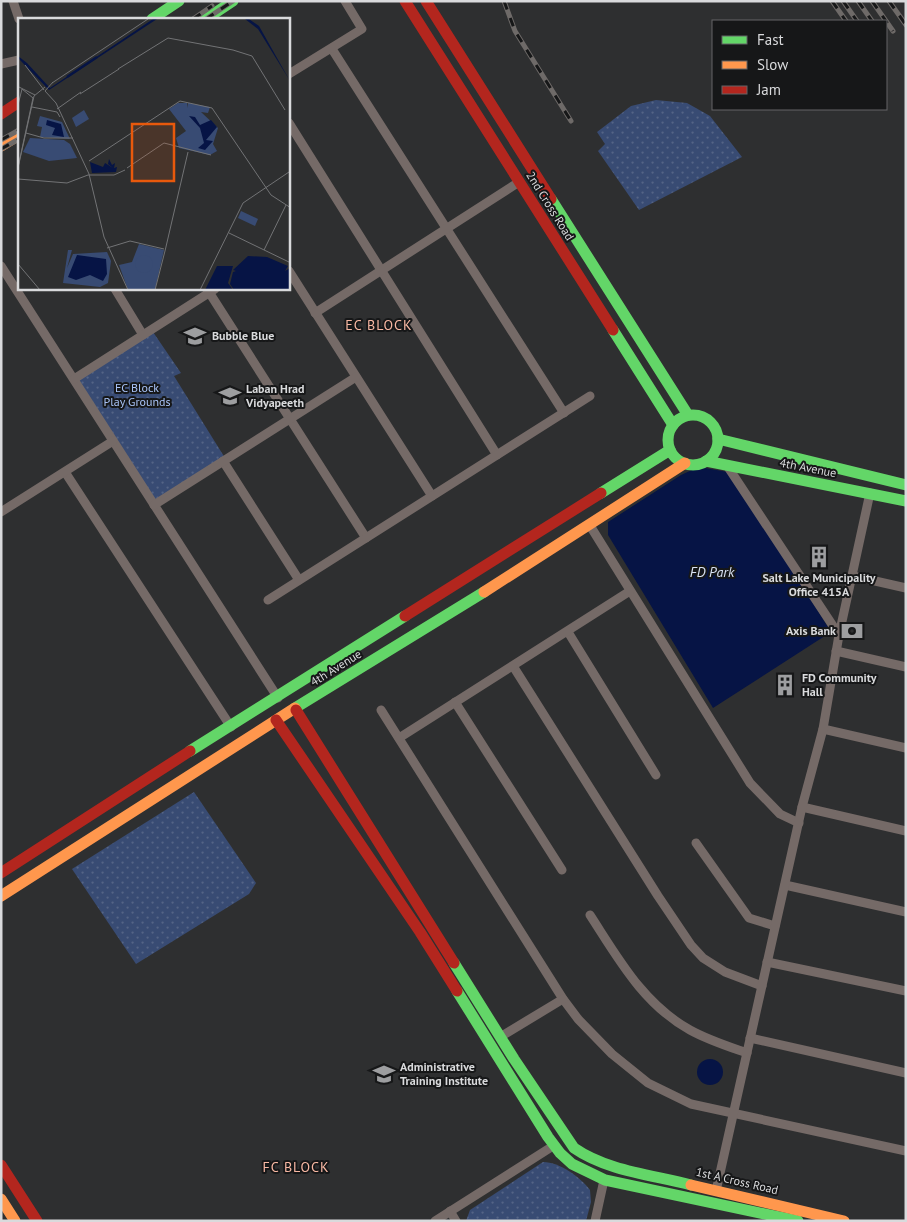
<svg xmlns="http://www.w3.org/2000/svg" width="907" height="1222" viewBox="0 0 907 1222" font-family="'PT Sans',sans-serif">
  <defs>
    <pattern id="grass-dots" width="8" height="8" patternUnits="userSpaceOnUse" patternTransform="scale(1.25)"><rect width="8" height="8" fill="#384b73"/><path d="M2 2h.1M6 6h.1" fill="none" stroke="#546486" stroke-width="1.8" stroke-linecap="round"/></pattern>
  </defs>
  <rect width="100%" height="100%" fill="#2e2f30"/>
  <g fill="url(#grass-dots)">
    <path d="M656,100L687,103L710,116L742,157L639,210L598,151L605,144L597,132L631,106Z"/>
    <path d="M153,332L181,373L174,376L225,458L156,501L78,379Z"/>
    <path d="M194,792L256,883L249,894L136,964L72,869Z"/>
    <path d="M543,1162C560,1162 580,1177 590,1190L591,1202L586,1221H466L470,1210Z"/>
  </g>
  <g fill="#061445">
    <path d="M705,468L728,472L736,478L831,632L713,708L608,535V522L681,475L694,469Z"/>
    <circle cx="710" cy="1072" r="13"/>
  </g>
  <g fill="none" stroke-linecap="round" stroke-linejoin="round">
    <g stroke="#756a67" stroke-width="9">
      <path d="M13,1L19,19"/>
      <path d="M332,49L564,413"/>
      <path d="M1,64L19,60"/>
      <path d="M289,74L362,29L345,1"/>
      <path d="M289,123L497,455"/>
      <path d="M1,266L278,698"/>
      <path d="M289,271L432,496"/>
      <path d="M115,289L143,335"/>
      <path d="M207,289L366,538"/>
      <path d="M315,313L519,182"/>
      <path d="M74,379L215,289"/>
      <path d="M223,461L299,580"/>
      <path d="M728,467L839,635"/>
      <path d="M65,472L231,727"/>
      <path d="M154,505L356,377"/>
      <path d="M1,512L113,441"/>
      <path d="M589,524L750,783L780,814L799,823"/>
      <path d="M853,576L906,588"/>
      <path d="M268,600L590,396"/>
      <path d="M568,632L656,775"/>
      <path d="M836,651L906,667"/>
      <path d="M513,666L658,896L691,945L703,958L725,972L762,986"/>
      <path d="M455,702L562,870"/>
      <path d="M381,710L563,999L578,1019L612,1054L648,1083L691,1104L906,1151"/>
      <path d="M823,729L906,748"/>
      <path d="M399,738L630,591"/>
      <path d="M802,807L906,831"/>
      <path d="M696,843L749,918L775,926"/>
      <path d="M785,885L906,912"/>
      <path d="M590,915C618,958 643,1004 690,1030C708,1040 727,1046 747,1053"/>
      <path d="M767,962L906,991"/>
      <path d="M500,1037L563,999"/>
      <path d="M750,1038L906,1073"/>
      <path d="M716,1191L802,807L823,729L839,635L870,493"/>
      <path d="M450,1211L456,1221"/>
      <path d="M435,1221L553,1146"/>
      <path d="M595,1221L604,1180"/>
    </g>
    <g stroke="#63d668" stroke-width="11">
      <path d="M152,19L179,1"/>
      <path d="M206,19L233,1"/>
      <path d="M551,199L688,415"/>
      <path d="M613,330L673,425"/>
      <circle cx="693" cy="440" r="25"/>
      <path d="M718,439L906,485"/>
      <path d="M706,461L906,501"/>
      <path d="M601,493L670,450"/>
      <path d="M295,708L484,592"/>
      <path d="M190,751L405,616"/>
      <path d="M454,963L514,1059L574,1148C607,1171 653,1175 691,1185"/>
      <path d="M457,991L548,1137L560,1153L572,1164L605,1180L798,1221"/>
    </g>
    <g stroke="#ff974d" stroke-width="11">
      <path d="M1,146L19,135"/>
      <path d="M484,592L685,463"/>
      <path d="M1,896L295,708"/>
      <path d="M691,1185L844,1221"/>
      <path d="M1,1199L15,1221"/>
    </g>
    <g stroke="#b3261e" stroke-width="11">
      <path d="M405,1L613,330"/>
      <path d="M426,1L551,199"/>
      <path d="M1,114L19,102"/>
      <path d="M405,616L601,493"/>
      <path d="M296,710L454,963"/>
      <path d="M276,720L420,932L457,991"/>
      <path d="M1,873L190,751"/>
      <path d="M1,1165L37,1221"/>
    </g>
    <g stroke="#6e6a68" stroke-width="5">
      <g id="rail">
        <path d="M504,1L515,31L571,121"/>
        <path d="M832,1L846,21"/>
        <path d="M843,1L857,21"/>
        <path d="M858,1L872,21"/>
        <path d="M872,1L893,31"/>
        <path d="M889,1L906,25"/>
        <path d="M193,19L212,6"/>
        <path d="M206,19L233,1"/>
        <path d="M1,140L19,130"/>
        <path d="M1,149L19,139"/>
      </g>
    </g>
    <use href="#rail" stroke="#161718" stroke-width="3" stroke-dasharray="9" stroke-linecap="butt"/>
  </g>
  <defs>
    <g id="school-bare" transform="scale(1.725)"><path d="M0-5L7-2L0 1L-7-2ZM-4 1L0 2.5L4 1V4Q0 6-4 4Z" fill="#9d9ea0" stroke="#161718" stroke-width="2.5" paint-order="stroke"/></g>
    <g id="building-bare" transform="scale(1.725)"><path d="M-4-6H4V6H1V3H-1V6H-4ZM-2.5-4.3h1.7v1.8h-1.7ZM.8-4.3h1.7v1.8H.8ZM-2.5-1h1.7V.8h-1.7ZM.8-1h1.7V.8H.8Z" fill="#9d9ea0" stroke="#161718" stroke-width="2.5" paint-order="stroke"/></g>
    <g id="bank-bare" transform="scale(1.725)"><path d="M-6-4H6V4H-6ZM0-2.3a2.3 2.3 0 1 0 0 4.6a2.3 2.3 0 1 0 0-4.6Z" fill="#9d9ea0" stroke="#161718" stroke-width="2.5" paint-order="stroke"/></g>
    <g id="university-bare" transform="scale(1.725)"><path d="M0-5L7-2L0 1L-7-2ZM-4 1L0 2.5L4 1V4Q0 6-4 4Z" fill="#9d9ea0" stroke="#161718" stroke-width="2.5" paint-order="stroke"/></g>
  </defs>
  <g fill-rule="evenodd">
    <use href="#school-bare" x="195" y="336"/>
    <use href="#school-bare" x="230" y="396"/>
    <use href="#building-bare" x="819" y="557"/>
    <use href="#bank-bare" x="852" y="631"/>
    <use href="#building-bare" x="785" y="685"/>
    <use href="#university-bare" x="384" y="1074"/>
  </g>
  <g text-anchor="middle" stroke-width="4" stroke-linejoin="round" paint-order="stroke">
    <g font-size="12" fill="#d9dadc" stroke="#161718">
      <text transform="translate(550 206) rotate(58)" y="4">2nd Cross Road</text>
      <text transform="translate(808 468) rotate(11)" y="4">4th Avenue</text>
      <text transform="translate(336 668) rotate(-32)" y="4">4th Avenue</text>
      <text transform="translate(737 1181) rotate(13)" y="4">1st A Cross Road</text>
    </g>
    <g font-size="12" font-weight="bold" fill="#d9dadc" stroke="#161718" text-anchor="start">
      <text x="212" y="340">Bubble Blue</text>
      <text x="246" y="393">Laban Hrad<tspan x="246" dy="14">Vidyapeeth</tspan></text>
      <text x="819" y="582" text-anchor="middle">Salt Lake Municipality<tspan x="819" dy="14">Office 415A</tspan></text>
      <text x="836" y="635" text-anchor="end">Axis Bank</text>
      <text x="802" y="682">FD Community<tspan x="802" dy="14">Hall</tspan></text>
      <text x="400" y="1071">Administrative<tspan x="400" dy="14">Training Institute</tspan></text>
    </g>
    <g font-size="12" fill="#a8c3f7" stroke="#161718">
      <text x="137" y="392">EC Block<tspan x="137" dy="14">Play Grounds</tspan></text>
    </g>
    <g font-size="14" letter-spacing="1" fill="#f8b8a3" stroke="#161718">
      <text x="379" y="330">EC BLOCK</text>
      <text x="296" y="1172">FC BLOCK</text>
    </g>
    <g font-size="14" font-style="italic" fill="#dae3f5" stroke="#161718">
      <text x="712" y="577">FD Park</text>
    </g>
  </g>
  <g transform="translate(18 18)">
    <rect width="272" height="272" fill="#2e2f30"/>
    <path d="M160,85H169L170,90V85L192,89L190,95L183,94L200,110L195,126L199,133L192,137L161,130L158,120L168,113L151,91ZM66,92L71,101L58,109L54,100ZM22,98L44,104L52,121L22,119L24,109L19,108ZM121,226L146,232L137,272H110L101,247L114,244ZM50,232H54L49,250L55,236L89,234L93,243L90,265L82,269L45,265Z" fill="#384b73"/>
    <path d="M12,120L46,122L52,126L59,140L31,143L5,134Z" fill="#384b73"/>
    <path d="M223,193L240,201L237,208L220,200ZM117 246a9 9 0 1 1 18 0a9 9 0 1 1-18 0Z" fill="#384b73"/>
    <path d="M135,1H139L31,72L0,40V38L9,45L32,70ZM227,1H231L241,8L272,63L240,11ZM171,98L177,99L182,107L193,102L199,109L188,122L195,123L187,132L180,130L186,125L182,110ZM29,102L43,106L46,119L34,117L37,110L28,107ZM91,141L94,147L97,145L96,150L99,149L98,154L74,155L72,144L85,149L87,145L95,150L90,146ZM59,237L88,241L89,256L85,263L72,257L58,262L50,259ZM230,238L249,239L270,248L267,253L272,250V272H216L212,266L215,254L218,253L215,252ZM199,248H215L210,265L215,272H187Z" fill="#061445"/>
    <path fill="none" stroke="#061445" stroke-width="2.5" d="M49,59L79,39"/>
    <path fill="none" stroke="#727375" stroke-width="1" d="M7,47L26,72M100,51L150,20L215,32L234,38L267,92M35,64L27,73L38,85L71,156L86,219L110,272M34,65L130,1M1,69L17,77M62,76L101,51M0,87L4,71L15,80L0,149M14,89L39,94L42,99M39,91L63,74M8,115L26,120H55M71,143L162,83L194,90L253,177L273,190M0,150L16,78L27,69M109,150L146,125L193,137M0,161L49,165L70,157H96L107,152M211,215L273,245M89,230L112,223L146,231M246,232L268,187M147,233L170,134M0,246L22,272M137,272L147,233M182,272L225,185L271,154"/>
    <path fill="#e8590c" fill-opacity="0.15" stroke="#e8590c" stroke-width="2.5" d="M114,106H156V163H114Z"/>
    <rect width="272" height="272" fill="none" stroke="#d9dadc" stroke-width="2.5"/>
  </g>
  <rect width="907" height="1222" fill="none" stroke="#d9dadc" stroke-width="5"/>
  <rect x="712" y="20" width="175" height="90" fill="#161718" stroke="#646566"/>
  <rect x="722" y="36" width="25" height="8" fill="#63d668" stroke="#646566"/>
  <text x="757" y="45" font-size="15" fill="#d9dadc">Fast</text>
  <rect x="722" y="61" width="25" height="8" fill="#ff974d" stroke="#646566"/>
  <text x="757" y="70" font-size="15" fill="#d9dadc">Slow</text>
  <rect x="722" y="86" width="25" height="8" fill="#b3261e" stroke="#646566"/>
  <text x="757" y="95" font-size="15" fill="#d9dadc">Jam</text>
</svg>
